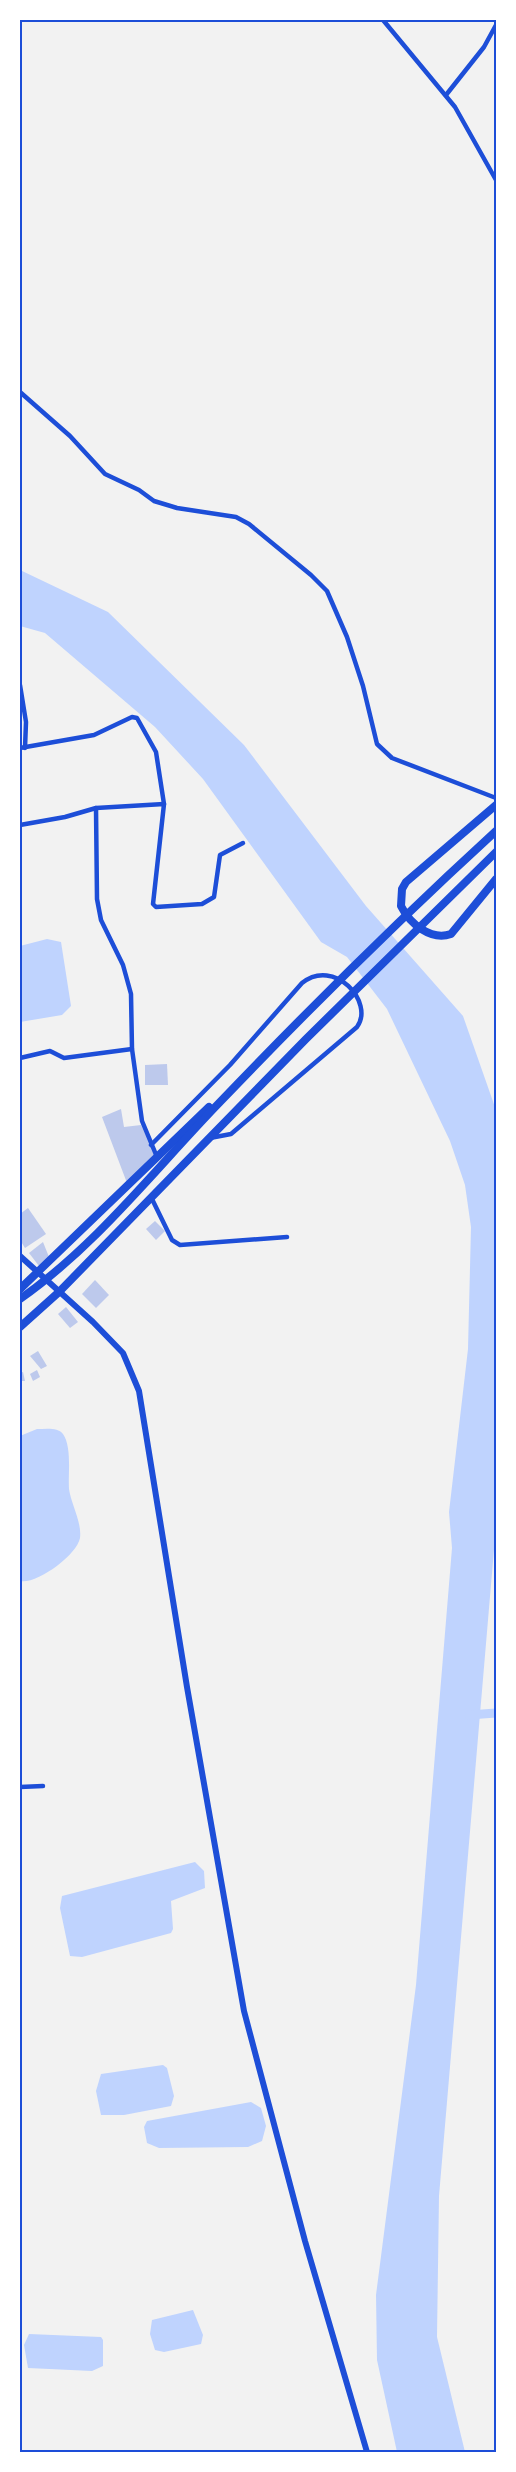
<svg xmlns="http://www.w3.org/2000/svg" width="516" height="2472" viewBox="0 0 516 2472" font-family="Lato,sans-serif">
  <rect width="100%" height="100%" fill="#f2f2f2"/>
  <g fill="#bfd3fe">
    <path d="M20,570L108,612L244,745L366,906L463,1016L496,1110V1526L439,2196L437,2337L465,2452H397L377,2360L376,2295L416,1985L452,1548L449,1512L468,1349L471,1227L465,1185L450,1141L387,1009L347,957L321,942L203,779L155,727L45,633L20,626Z"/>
    <path d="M47,939L61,942L71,1006L62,1015L20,1022V946Z"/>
    <path d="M37,1429C46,1429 58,1427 63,1434C72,1447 68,1473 69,1489C71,1504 82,1522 80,1538C77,1555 36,1585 20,1581V1436Z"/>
    <path d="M195,1862L204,1871L205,1888L171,1901L173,1929L171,1933L82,1957L70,1956L60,1908L62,1896Z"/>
    <path d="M163,2065L167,2068L174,2096L171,2106L124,2115H101L96,2091L101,2074Z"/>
    <path d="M251,2102L261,2108L266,2126L262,2141L248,2147L159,2148L147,2143L144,2127L147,2121Z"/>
    <path d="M193,2310L203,2335L201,2344L164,2352L155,2350L150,2334L152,2320Z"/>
    <path d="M29,2334L101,2337L103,2340V2366L92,2371L28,2368L24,2345Z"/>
  </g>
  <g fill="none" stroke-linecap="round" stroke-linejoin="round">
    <path stroke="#bfd3fe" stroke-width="9" d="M469,1715L496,1713"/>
  </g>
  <g fill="#bdc9ec">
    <path d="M167,1064L168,1085H145V1065Z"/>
    <path d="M121,1109L124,1127L141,1125L157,1157L127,1183L102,1117Z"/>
    <path d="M28,1208L46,1234L25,1248L20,1240V1214Z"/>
    <path d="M155,1221L165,1231L156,1240L146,1229Z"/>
    <path d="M43,1242L49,1257L39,1266L29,1253Z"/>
    <path d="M95,1280L109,1295L96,1308L82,1294Z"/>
    <path d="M66,1307L78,1322L70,1328L58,1314Z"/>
    <path d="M38,1351L47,1366L41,1369L30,1356Z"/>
    <path d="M37,1370L40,1377L33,1381L30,1374Z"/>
    <path d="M23,1372L25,1381H20V1373Z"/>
  </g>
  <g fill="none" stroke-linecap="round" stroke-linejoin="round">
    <g stroke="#1d4ed8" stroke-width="4.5">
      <path d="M383,20L455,107L496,180"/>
      <path d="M446,95L484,47L496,25"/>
      <path d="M20,392L70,436L105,474L139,490L154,501L177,508L236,517L249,524L311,575L327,591L347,637L363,686L377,744L392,758L496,798"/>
      <path d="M20,685L26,722L25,748"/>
      <path d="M20,748L94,735L132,717L137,718L156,752L164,804"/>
      <path d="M96,808L97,899L101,920L123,965L131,994L132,1049L142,1121L157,1157"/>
      <path d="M20,825L65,817L96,808L164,804L153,904L156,907L202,904L214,897L220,855L243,843"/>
      <path d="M20,1058L50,1051L64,1058L132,1049"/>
      <path d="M151,1145L230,1065L302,983C334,957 375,1002 357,1027L231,1134L210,1138"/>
      <path d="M152,1199L172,1240L180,1245L287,1237"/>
      <path d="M20,1787L43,1786"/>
    </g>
    <path stroke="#1d4ed8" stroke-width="6" d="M20,1256L93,1322L123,1353L139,1391L187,1687L244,2011L305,2241L367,2452"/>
    <g stroke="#1d4ed8" stroke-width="8">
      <path d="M496,805L406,882L402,889L401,906C410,924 431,941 451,934L496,879"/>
      <path d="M20,1289L209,1107"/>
      <path d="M20,1299C97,1245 155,1169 220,1102C309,1009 401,918 496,831"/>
      <path d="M20,1327L59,1292L306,1039L496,852"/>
    </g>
  </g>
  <rect width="516" height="2472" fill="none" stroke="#ffffff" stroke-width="42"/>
  <rect x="21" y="21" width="474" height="2430" fill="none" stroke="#1d4ed8" stroke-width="2"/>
</svg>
